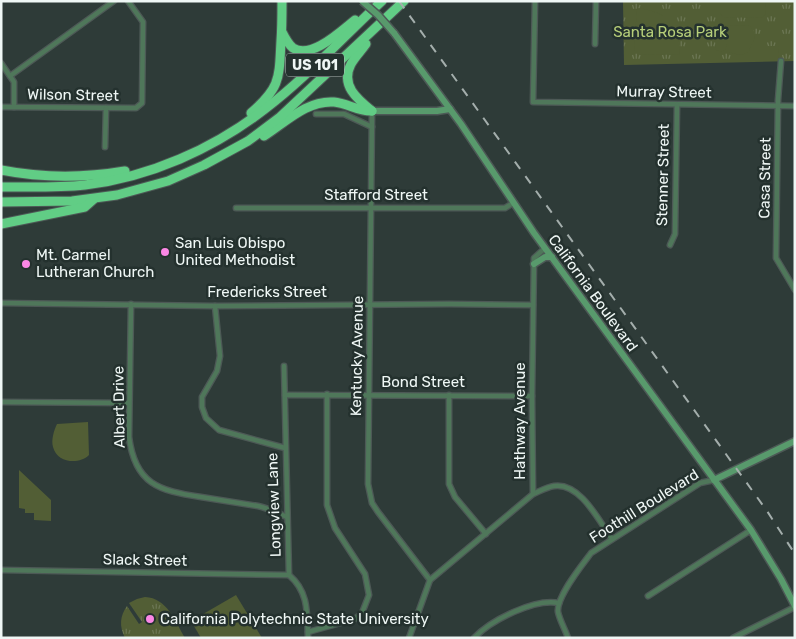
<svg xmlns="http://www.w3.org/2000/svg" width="796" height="639" viewBox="0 0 796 639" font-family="Rubik,sans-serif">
  <defs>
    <pattern id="grass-tufts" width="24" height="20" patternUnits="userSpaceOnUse" patternTransform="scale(1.25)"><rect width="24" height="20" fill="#525e35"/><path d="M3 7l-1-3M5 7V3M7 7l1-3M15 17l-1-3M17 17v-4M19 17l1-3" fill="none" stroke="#6b7653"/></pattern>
  </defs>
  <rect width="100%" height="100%" fill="#2e3b38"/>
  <g fill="url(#grass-tufts)">
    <path d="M623,1H795V61L624,65Z"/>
    <path d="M145,597C167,598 175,621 185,638H125C119,626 120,616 127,606L139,624L142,622L129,603L137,599Z"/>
  </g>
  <g fill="#525e35">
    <path d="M720,1H765L766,14L761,18L723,17L720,13Z"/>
    <path d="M637,8C667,11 679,25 680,55L638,54L634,51Z"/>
    <path d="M717,25L750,26C756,32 756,37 752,44C751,44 749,51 749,51C743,57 735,54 729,52V46L727,44L725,50L722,52L716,50L715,35Z"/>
    <path d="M752,46H778L779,61H752Z"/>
    <path d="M88,422L89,455C79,465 57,463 53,447C51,440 54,430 57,424Z"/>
    <path d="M19,470L51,500V521L34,520V513H25V509L19,508Z"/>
    <path d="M236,595L262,638H201L191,621Z"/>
  </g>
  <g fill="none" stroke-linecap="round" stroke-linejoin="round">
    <g stroke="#4d5956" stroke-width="7">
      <g id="street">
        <path d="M535,1L533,102L795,106"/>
        <path d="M595,44L596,1"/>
        <path d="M781,61L778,100L776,258L795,290"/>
        <path d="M1,63L14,82V107"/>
        <path d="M10,76L114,1"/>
        <path d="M1,107L136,108L142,103L143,22L128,1"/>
        <path d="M372,111L368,484L372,503L378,512L430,580"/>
        <path d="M316,114H344L372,127"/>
        <path d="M105,147L106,108"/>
        <path d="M236,208H505L513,203"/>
        <path d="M670,245L675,234L677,105"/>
        <path d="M1,303L215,306L449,304L533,305"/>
        <path d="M131,304L129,437C135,484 159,491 201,497C220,500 239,503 258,506C268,508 277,513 287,517"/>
        <path d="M215,306L220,356L217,371L202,397V407L206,418L219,430L285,448"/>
        <path d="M284,366L289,575C309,592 307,613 308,638"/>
        <path d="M285,395L532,396"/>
        <path d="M449,395V484L455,497L486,534"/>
        <path d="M1,402L129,403"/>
        <path d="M533,494C540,491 547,487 554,486C580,482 599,521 612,539"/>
        <path d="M1,570L289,575"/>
        <path d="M648,596L751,530"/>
        <path d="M308,632L355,619L362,613L369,595L365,574L335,528L327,505V394"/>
        <path d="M409,638L430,580L533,494L532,396L534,258L545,248"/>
        <path d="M474,638C491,620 535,598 559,603"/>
        <path d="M568,638C565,629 560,621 558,612C556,597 582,565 591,553L700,483L714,480"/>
        <path d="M733,638L795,607"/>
      </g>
    </g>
    <g stroke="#4d5956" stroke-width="9">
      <g id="secondary">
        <path d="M394,33L461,124L534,233L751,530L781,579L795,606"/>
        <path d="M372,111H437L450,109"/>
        <path d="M534,264L545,257H552"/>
        <path d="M714,480L795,441"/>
      </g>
    </g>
    <g stroke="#4d5956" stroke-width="11">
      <g id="highway">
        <path d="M282,32C285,38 288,44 293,48C311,60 341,31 355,20"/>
        <path d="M366,44C361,51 355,57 351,64C340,85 357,99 372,111"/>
        <path d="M251,113C281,87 279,78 281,41C282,28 282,14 282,1"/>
        <path d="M264,136C286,122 307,100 334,102C347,103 359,112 372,111"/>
        <path d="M1,170C42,178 84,178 125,171"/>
        <path d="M1,187C29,187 57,188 85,185C150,177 213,149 265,109C307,77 343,37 382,1"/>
        <path d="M1,202L72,201L117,195L168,181L204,165L248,141L280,117L404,1"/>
        <path d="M1,224L85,207L94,199"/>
      </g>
    </g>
    <use href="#street" stroke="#4f775a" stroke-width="4.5"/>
    <use href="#secondary" stroke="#589a6c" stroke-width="6"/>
    <use href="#highway" stroke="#61cd85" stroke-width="9"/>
    <path stroke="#a4aeac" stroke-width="2" stroke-dasharray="9 9" stroke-linecap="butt" d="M399,1L767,511L795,554"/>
    <g stroke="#4d5956" stroke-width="9" stroke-linecap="butt">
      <path id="secondary-bridge" d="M362,1L378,15L394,33"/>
    </g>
    <use href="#secondary-bridge" stroke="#589a6c" stroke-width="6"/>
  </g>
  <g fill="#fb87e5" stroke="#24312e" stroke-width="2">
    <circle cx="165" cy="252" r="5"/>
    <circle cx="26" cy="264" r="5"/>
    <circle cx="150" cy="619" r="5"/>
  </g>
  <g text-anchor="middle" stroke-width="5" stroke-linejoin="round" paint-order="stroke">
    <rect fill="#24312e" stroke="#b2bcb9" stroke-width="1" x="286" y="53.5" width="58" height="23" rx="4"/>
    <g font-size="14" font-weight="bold" fill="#eff7f5">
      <text x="315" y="70">US 101</text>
    </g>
    <g font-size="15" fill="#b6ce79" stroke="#24312e">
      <text x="670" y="37">Santa Rosa Park</text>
    </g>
    <g font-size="15" fill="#eff7f5" stroke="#24312e">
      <text transform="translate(664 92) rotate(1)" y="5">Murray Street</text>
      <text transform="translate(73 95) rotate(1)" y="5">Wilson Street</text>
      <text transform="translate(663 175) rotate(-89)" y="5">Stenner Street</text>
      <text transform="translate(765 178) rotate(-89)" y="5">Casa Street</text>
      <text x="376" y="200">Stafford Street</text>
      <text x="267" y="297">Fredericks Street</text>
      <text transform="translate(593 293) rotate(54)" y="5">California Boulevard</text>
      <text transform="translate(357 356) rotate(-89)" y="5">Kentucky Avenue</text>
      <text x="423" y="387">Bond Street</text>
      <text transform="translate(119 407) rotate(-91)" y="5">Albert Drive</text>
      <text transform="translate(520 421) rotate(-90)" y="5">Hathway Avenue</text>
      <text transform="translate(274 505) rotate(-92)" y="5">Longview Lane</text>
      <text transform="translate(644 506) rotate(-32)" y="5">Foothill Boulevard</text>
      <text transform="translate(145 560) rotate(1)" y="5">Slack Street</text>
    </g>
    <g font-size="15" fill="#eff7f5" stroke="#24312e" text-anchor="start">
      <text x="175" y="248">San Luis Obispo<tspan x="175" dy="17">United Methodist</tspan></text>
      <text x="36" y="260">Mt. Carmel<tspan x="36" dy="17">Lutheran Church</tspan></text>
      <text x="160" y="624">California Polytechnic State University</text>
    </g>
  </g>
  <rect width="796" height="639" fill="none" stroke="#eff7f5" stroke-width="5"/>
</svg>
